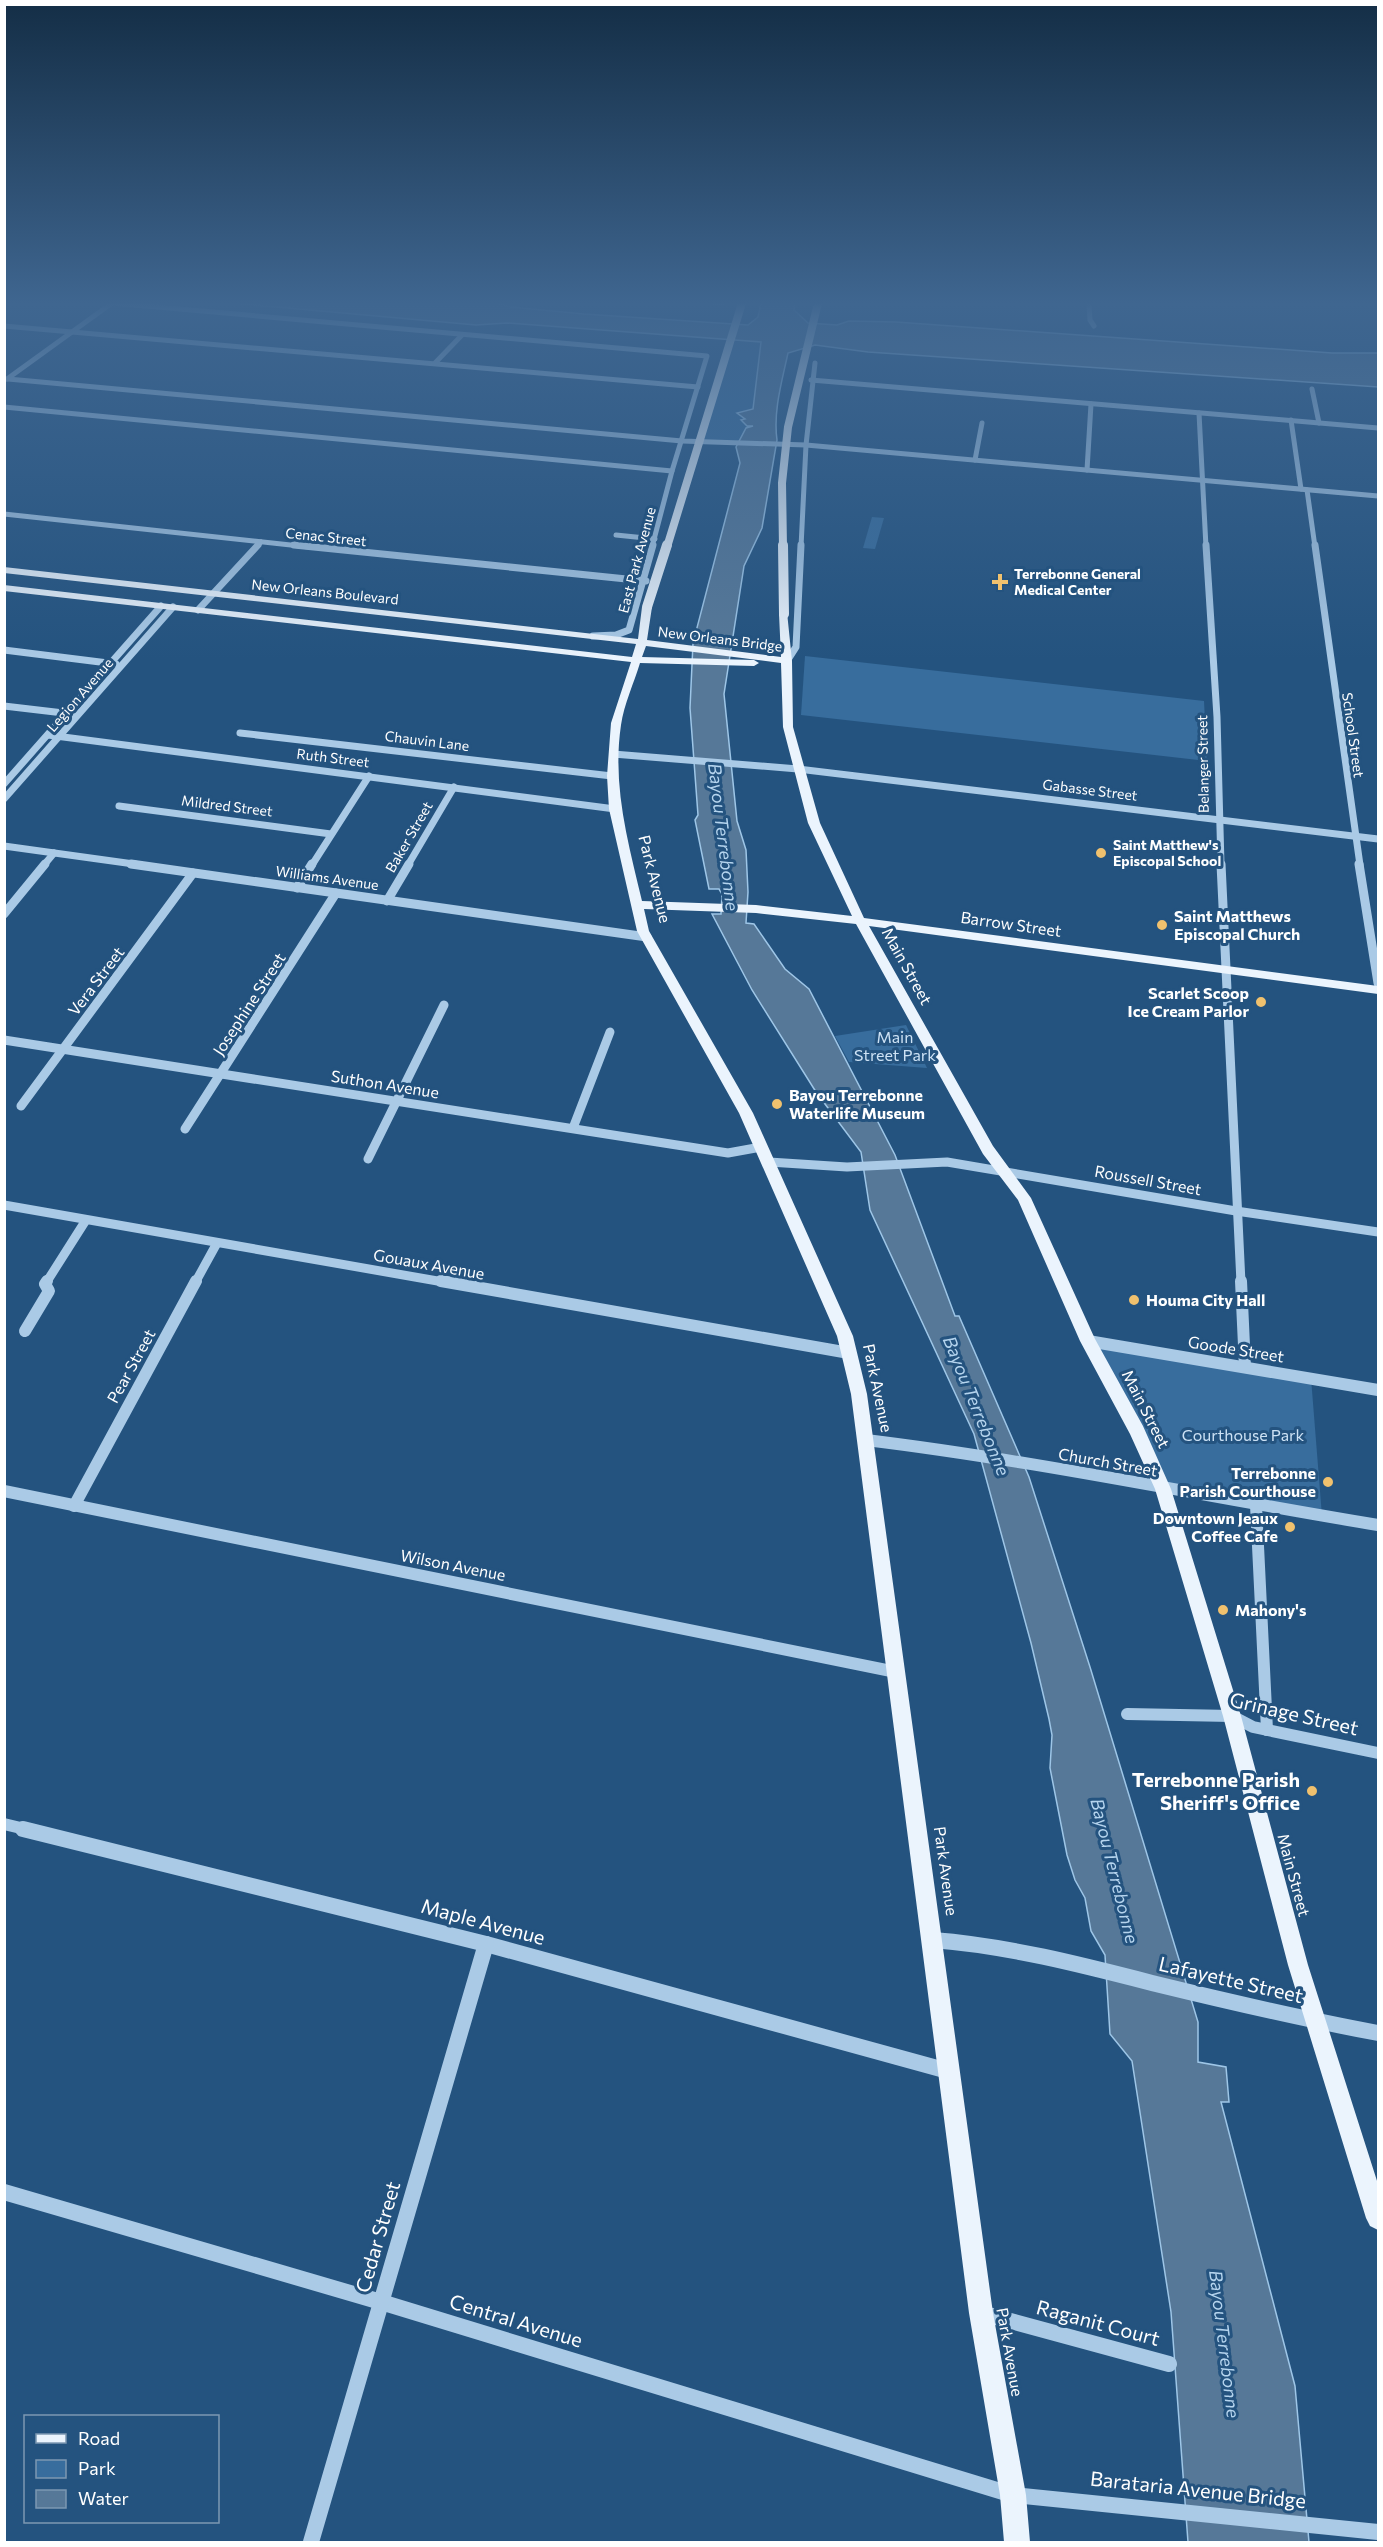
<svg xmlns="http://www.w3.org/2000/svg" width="1383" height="2547" viewBox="0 0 1383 2547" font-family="Commissioner,sans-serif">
  <rect width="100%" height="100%" fill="#24537f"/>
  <g fill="#386d9d">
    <path d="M732,341L761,342L762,344L753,409L738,413L754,426L738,442H698Z"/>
    <path d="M872,517L884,518L875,549L863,548Z"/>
    <path d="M805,656L1204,701L1207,761L801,715Z"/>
    <path d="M906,1025L927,1068L849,1062L835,1036Z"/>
    <path d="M1088,1341L1311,1378L1322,1516L1163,1489Z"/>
  </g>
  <path fill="#567898" stroke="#9ec6e7" stroke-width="1.5" d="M232,303H497L511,307L584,314L748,325L758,317L761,303H795L794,310L808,323L837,325L849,321L896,322L1332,353H1378V387L868,352L815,345L788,353C782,381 773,411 777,440L762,528L744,566L724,694L737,821L746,850L748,892L746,923L754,924L785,969L809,989L895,1155L955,1316H959L1029,1477L1090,1667L1198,2022V2062L1226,2067L1229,2102H1221L1295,2386L1309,2542H1188L1171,2312L1132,2061L1110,2034L1105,1955L1091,1931L1085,1898L1075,1880L1067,1855L1050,1768L1052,1735L1049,1719L1031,1643L974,1434L870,1210L861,1152L816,1092L752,990L712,914H721L722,894L719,889H709L695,820L698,815L690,708L693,643L740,463L736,447L746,428L753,426H747L741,420L745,419L737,413L753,409L761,342L507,323L476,325Z"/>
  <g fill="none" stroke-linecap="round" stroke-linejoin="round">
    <g stroke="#aacae6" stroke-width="5">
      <path d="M112,303L707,356L672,471L652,547"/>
      <path d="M715,303H723"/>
      <path d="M1089,303L1090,320L1094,326"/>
      <path d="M4,326L698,387"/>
      <path d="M435,363L462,335"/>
      <path d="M7,379L112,303"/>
      <path d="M8,379L682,441L806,445L1378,496"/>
      <path d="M811,380L1378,428"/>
      <path d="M1312,389L1319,423"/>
      <path d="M4,407L672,471"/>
      <path d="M1199,413L1206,547"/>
      <path d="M1291,420L1301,489"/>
      <path d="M975,460L982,423"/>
      <path d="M1087,470L1091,404"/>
      <path d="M1307,490L1315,547"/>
      <path d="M4,514L309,547"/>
      <path d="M616,535L655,539"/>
      <path d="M256,547L261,542"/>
      <path d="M801,547L806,445L815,363"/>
    </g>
    <g stroke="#aacae6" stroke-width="7">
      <path d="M294,545L646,581"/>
      <path d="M1206,545L1217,717L1221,865"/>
      <path d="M1315,545L1360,865"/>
      <path d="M198,610L258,545"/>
      <path d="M593,636L616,635L629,630L653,545"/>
      <path d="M4,650L116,664"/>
      <path d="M787,661L796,647L801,545"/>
      <path d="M4,706L72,714"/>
      <path d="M240,733L612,776"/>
      <path d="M48,735L615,809"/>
      <path d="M613,754L798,769L1378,839"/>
      <path d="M4,784L161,606"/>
      <path d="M4,799L173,607"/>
      <path d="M119,806L331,834"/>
      <path d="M4,846L141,865"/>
      <path d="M44,865L54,853"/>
      <path d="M312,865L369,776"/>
      <path d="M408,865L454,787"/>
    </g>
    <g stroke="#aacae6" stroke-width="9">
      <path d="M131,864L647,937"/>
      <path d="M1221,864L1241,1283"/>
      <path d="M1359,864L1378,983"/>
      <path d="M297,888L312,864"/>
      <path d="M387,901L409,864"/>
      <path d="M4,914L45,864"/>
      <path d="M4,1040L728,1153L761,1147"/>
      <path d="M21,1106L193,873"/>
      <path d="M573,1128L610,1032"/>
      <path d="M185,1129L336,893"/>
      <path d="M368,1159L444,1005"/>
      <path d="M769,1162L847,1167L947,1162L1236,1211L1378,1232"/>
      <path d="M4,1205L449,1283"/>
      <path d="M46,1283L86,1220"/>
      <path d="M195,1283L217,1243"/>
    </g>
    <g stroke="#aacae6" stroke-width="12">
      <path d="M441,1281L849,1353"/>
      <path d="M1241,1281L1245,1367"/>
      <path d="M25,1331L49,1291L45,1284L47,1281"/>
      <path d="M1088,1341L1378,1390"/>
      <path d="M866,1440C1038,1461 1207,1497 1378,1525"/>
      <path d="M4,1491L896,1672"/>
      <path d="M1256,1505L1267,1730"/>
      <path d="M74,1506L196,1281"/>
      <path d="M1127,1714L1232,1716L1253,1727L1378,1753"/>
      <path d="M4,1824L29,1830"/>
    </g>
    <g stroke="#aacae6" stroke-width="16">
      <path d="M23,1829L486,1944L948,2071"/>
      <path d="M933,1940C1009,1946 1082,1965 1156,1984C1230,2002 1303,2019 1378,2033"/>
      <path d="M4,2192L381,2302L1013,2495L1378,2532"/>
      <path d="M981,2313L1169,2364"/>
      <path d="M311,2542L486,1944"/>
    </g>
    <path fill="#ebf4fd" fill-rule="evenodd" d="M4,567L638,639L642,607L647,604L652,607L647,640L781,657L779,614L787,612L792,661L793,727L820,823L864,918L1378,986V994L869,926L993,1146L1031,1198L1095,1339L1143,1426L1171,1489L1241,1716L1308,1965L1378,2184V2230L1370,2226L1366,2218L1288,1965L1223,1716L1155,1489L1130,1434L1080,1341L1018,1200L983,1154L856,924L756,913L644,909L649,931L753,1113L853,1336L867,1394L993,2313L1026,2495L1030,2542H1004L1000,2495L969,2313L851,1394L837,1336L739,1113L637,931L609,809L607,776L611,723L631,662L4,591V585L632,657L636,644L4,573ZM646,646L781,663L783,727L808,823L852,916L756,905L642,901C628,842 612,786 621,725C624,704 634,683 640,663L754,666L759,663L754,660L642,657Z"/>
    <g stroke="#ebf4fd" stroke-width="8">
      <path d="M667,547L742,303"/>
      <path d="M783,547L782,483L788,427L818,303"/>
    </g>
    <g stroke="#ebf4fd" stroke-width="10">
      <path d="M783,545L784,614"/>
      <path d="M647,607L667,545"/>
    </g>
  </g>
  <linearGradient id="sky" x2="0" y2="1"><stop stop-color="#142e46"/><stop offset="0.46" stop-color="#3f6690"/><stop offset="1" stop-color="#3f6690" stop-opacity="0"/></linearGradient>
  <rect width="1383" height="660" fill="url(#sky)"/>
  <g fill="#f0c16e" stroke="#24537f" stroke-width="2">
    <path d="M997 573h6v6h6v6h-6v6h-6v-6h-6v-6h6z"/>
    <circle cx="1101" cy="853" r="6"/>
    <circle cx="1162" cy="925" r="6"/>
    <circle cx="1261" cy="1002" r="6"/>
    <circle cx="777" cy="1104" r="6"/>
    <circle cx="1134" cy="1300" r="6"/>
    <circle cx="1328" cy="1482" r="6"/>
    <circle cx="1290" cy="1527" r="6"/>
    <circle cx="1223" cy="1610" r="6"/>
    <circle cx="1312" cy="1791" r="6"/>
  </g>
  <g text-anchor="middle" stroke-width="6" stroke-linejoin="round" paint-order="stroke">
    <g font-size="14" fill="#fff" stroke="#24537f">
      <text transform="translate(326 537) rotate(6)" y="5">Cenac Street</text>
      <text transform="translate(637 560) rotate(-75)" y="5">East Park Avenue</text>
      <text transform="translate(325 592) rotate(6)" y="5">New Orleans Boulevard</text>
      <text transform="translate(720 639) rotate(7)" y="5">New Orleans Bridge</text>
      <text transform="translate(80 695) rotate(-49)" y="5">Legion Avenue</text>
      <text transform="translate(1353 735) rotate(82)" y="5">School Street</text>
      <text transform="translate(427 741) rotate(7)" y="5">Chauvin Lane</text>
      <text transform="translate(333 758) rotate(7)" y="5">Ruth Street</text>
      <text transform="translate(1203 764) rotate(-91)" y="5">Belanger Street</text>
      <text transform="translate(1090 790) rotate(7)" y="5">Gabasse Street</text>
      <text transform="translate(227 806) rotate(7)" y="5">Mildred Street</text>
      <text transform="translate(409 837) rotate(-60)" y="5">Baker Street</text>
      <text transform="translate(327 878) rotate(8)" y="5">Williams Avenue</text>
    </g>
    <g font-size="14" font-weight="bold" fill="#fff" stroke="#24537f" text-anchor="start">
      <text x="1014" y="579">Terrebonne General<tspan x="1014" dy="16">Medical Center</tspan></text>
      <text x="1113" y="850">Saint Matthew's<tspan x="1113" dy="16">Episcopal School</tspan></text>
    </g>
    <g font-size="16" fill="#fff" stroke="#24537f">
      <text transform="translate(655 879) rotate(76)" y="6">Park Avenue</text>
      <text transform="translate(1011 924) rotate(8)" y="6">Barrow Street</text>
      <text transform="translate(907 966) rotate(61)" y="6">Main Street</text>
      <text transform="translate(96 981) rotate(-53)" y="6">Vera Street</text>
      <text transform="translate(249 1004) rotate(-57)" y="6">Josephine Street</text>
      <text transform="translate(385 1084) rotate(9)" y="6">Suthon Avenue</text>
      <text transform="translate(1148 1180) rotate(10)" y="6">Roussell Street</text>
      <text transform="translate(429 1264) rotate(10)" y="6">Gouaux Avenue</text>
      <text transform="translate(1236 1349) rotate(9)" y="6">Goode Street</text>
      <text transform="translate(131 1366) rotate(-61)" y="6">Pear Street</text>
      <text transform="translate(878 1388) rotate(78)" y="6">Park Avenue</text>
      <text transform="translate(1146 1409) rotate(63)" y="6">Main Street</text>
      <text transform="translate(1108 1462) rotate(10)" y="6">Church Street</text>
      <text transform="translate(453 1565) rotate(11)" y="6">Wilson Avenue</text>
      <text transform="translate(946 1871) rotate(82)" y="6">Park Avenue</text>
      <text transform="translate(1294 1875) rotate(75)" y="6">Main Street</text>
      <text transform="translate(1010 2352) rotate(80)" y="6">Park Avenue</text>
    </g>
    <g font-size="16" font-weight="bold" fill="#fff" stroke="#24537f" text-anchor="start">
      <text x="1174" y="922">Saint Matthews<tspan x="1174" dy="18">Episcopal Church</tspan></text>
      <text x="1249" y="999" text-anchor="end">Scarlet Scoop<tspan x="1249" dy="18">Ice Cream Parlor</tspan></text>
      <text x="789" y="1101">Bayou Terrebonne<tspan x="789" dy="18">Waterlife Museum</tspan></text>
      <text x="1146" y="1306">Houma City Hall</text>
      <text x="1316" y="1479" text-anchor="end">Terrebonne<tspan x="1316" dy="18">Parish Courthouse</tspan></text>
      <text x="1278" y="1524" text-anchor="end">Downtown Jeaux<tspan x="1278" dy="18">Coffee Cafe</tspan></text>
      <text x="1235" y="1616">Mahony's</text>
    </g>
    <g font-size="16" fill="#cde2f5" stroke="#24537f">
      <text x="895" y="1043">Main<tspan x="895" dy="18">Street Park</tspan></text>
      <text x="1243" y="1441">Courthouse Park</text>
    </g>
    <g font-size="18" font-style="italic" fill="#b5d4ee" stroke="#24537f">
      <text transform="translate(723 837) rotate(83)" y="6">Bayou Terrebonne</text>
      <text transform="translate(976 1406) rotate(68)" y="6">Bayou Terrebonne</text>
      <text transform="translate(1114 1871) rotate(76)" y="6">Bayou Terrebonne</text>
      <text transform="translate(1224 2344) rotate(83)" y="6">Bayou Terrebonne</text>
    </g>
    <g font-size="20" fill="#fff" stroke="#24537f">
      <text transform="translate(1294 1714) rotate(13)" y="7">Grinage Street</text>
      <text transform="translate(483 1922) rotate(15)" y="7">Maple Avenue</text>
      <text transform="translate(1231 1980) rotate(13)" y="7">Lafayette Street</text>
      <text transform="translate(378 2237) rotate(-74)" y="7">Cedar Street</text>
      <text transform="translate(516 2321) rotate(17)" y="7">Central Avenue</text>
      <text transform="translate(1098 2323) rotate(15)" y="7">Raganit Court</text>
      <text transform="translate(1198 2490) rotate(6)" y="7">Barataria Avenue Bridge</text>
    </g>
    <g font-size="20" font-weight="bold" fill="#fff" stroke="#24537f" text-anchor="end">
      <text x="1300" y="1787">Terrebonne Parish<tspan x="1300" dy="23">Sheriff's Office</tspan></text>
    </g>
  </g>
  <rect width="1383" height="2547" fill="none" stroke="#ffffff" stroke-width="12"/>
  <rect x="24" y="2415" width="195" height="108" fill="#24537f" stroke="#7c98b2" stroke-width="1.5"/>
  <rect x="36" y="2434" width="30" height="9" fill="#ebf4fd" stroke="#7c98b2" stroke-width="1.5"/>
  <text x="78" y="2445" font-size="18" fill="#ffffff">Road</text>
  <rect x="36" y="2460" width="30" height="18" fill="#386d9d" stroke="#7c98b2" stroke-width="1.5"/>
  <text x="78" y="2475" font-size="18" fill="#ffffff">Park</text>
  <rect x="36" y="2490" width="30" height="18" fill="#567898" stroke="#7c98b2" stroke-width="1.5"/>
  <text x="78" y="2505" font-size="18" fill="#ffffff">Water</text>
</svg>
